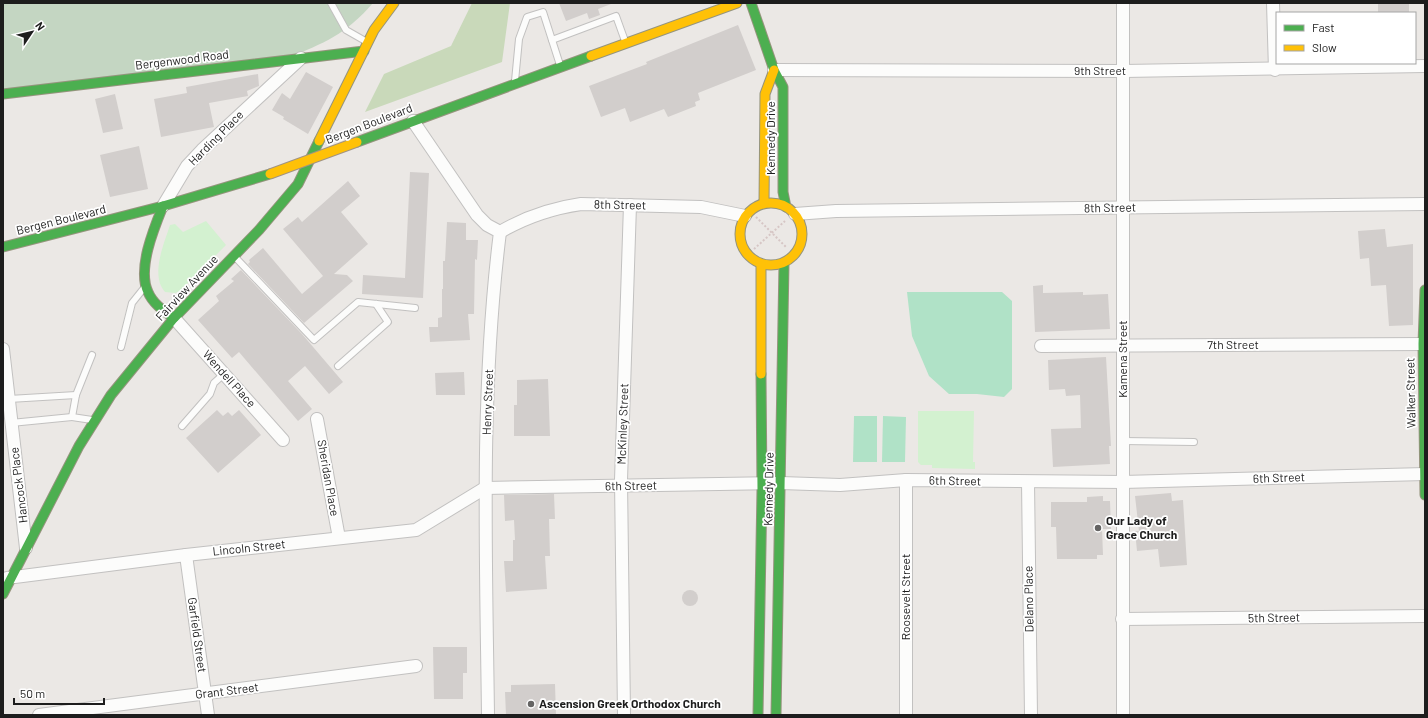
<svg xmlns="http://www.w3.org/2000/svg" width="1428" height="718" viewBox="0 0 1428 718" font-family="Barlow,sans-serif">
  <rect width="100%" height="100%" fill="#ebe8e5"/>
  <path fill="#c9d9ba" d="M472,3H510L502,62L365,112L384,74L451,46Z"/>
  <path fill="#c4d6c2" d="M3,3H373C346,34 325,43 287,58L3,90Z"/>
  <g fill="#d3f1d0">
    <path d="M206,221L226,245L180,291L175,293L165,292C150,275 164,244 170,225L175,224L183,232Z"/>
    <path d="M918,411H974L973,462H975V469L932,468V465H921L918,462Z"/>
  </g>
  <g fill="#b0e2c7">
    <path d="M907,292H1002L1012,301V389L1004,397L977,394H949L929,376L912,336Z"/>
    <path d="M854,416H877V462H853Z"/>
    <path d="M883,416L906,417L905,462H882Z"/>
  </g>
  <g fill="#d2cecc">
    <path d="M559,3H611V4L598,9L600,15L589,19L587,13L566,21Z"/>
    <rect x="1378" y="3" width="31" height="10"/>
    <path d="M738,25L756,70L698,93L700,100L695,102L696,106L668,117L664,109L630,122L625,108L601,117L589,86L647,64L646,62Z"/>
    <path d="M306,72L333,87L308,134L283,119L284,117L272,110L282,93L290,99Z"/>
    <path d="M258,74L259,86L247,91L248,96L209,103L214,127L161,137L154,99L187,93L186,87Z"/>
    <path d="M115,94L123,129L103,133L95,99Z"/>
    <path d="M139,146L148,189L110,197L100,155Z"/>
    <path d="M410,172L429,173L423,298L362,294L363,275L405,278Z"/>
    <path d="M348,181L360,196L341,212L368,244L334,274L347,275L353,281L304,323L248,264L250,262L249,260L263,248L302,294L323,276L283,229L298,217L302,222Z"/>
    <path d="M447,222L466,223V240H478L477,260L475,259L474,314H468L470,340L430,342L429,327H438V318L442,317V289H443V261H445Z"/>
    <path d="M1385,229L1387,247L1413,244V325L1389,326L1386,285L1371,286L1369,258L1360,259L1358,231Z"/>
    <path d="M241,270L302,334L343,382L329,394L305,366L288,381L312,409L298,421L239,352L232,358L198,320L219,301L216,296L234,281L231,279Z"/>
    <path d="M1043,285V293L1083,292V295L1108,294L1110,329L1035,332L1033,286Z"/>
    <path d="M1106,357L1111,446H1109L1110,464L1053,467L1051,429L1081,428L1080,395L1066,396L1065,389L1049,390L1048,360Z"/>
    <path d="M464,372L465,395H436L435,373Z"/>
    <path d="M548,379L550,436H514V405H517V380Z"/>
    <path d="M217,410L223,416L228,412L232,416L239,410L261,435L218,473L186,438Z"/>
    <path d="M1171,493L1172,501L1183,500L1187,565L1160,567L1158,549L1137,551L1135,531H1139L1135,496Z"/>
    <path d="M554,494L555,519H549L550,556H545L547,589L506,592L504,561H513V540H515L514,520L505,521L504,495Z"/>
    <path d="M1103,496V501H1110L1111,529H1102L1103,555H1097V559H1057L1056,527H1051V502H1087V497Z"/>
    <circle cx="690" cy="598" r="8"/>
    <path d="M433,647H467V673H463V699H434Z"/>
    <path d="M555,684L556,715H506L505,692H511V685Z"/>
  </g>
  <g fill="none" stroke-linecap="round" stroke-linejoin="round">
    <g stroke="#c2c1c0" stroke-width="8">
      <g id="lane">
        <path d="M331,3L346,30L367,42"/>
        <path d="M552,40L616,16L625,41"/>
        <path d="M515,81L519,39L527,17L543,12L560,65"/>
        <path d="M235,257L314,340L358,302L415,308"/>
        <path d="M121,347L132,303L144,288"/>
        <path d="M92,355L76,395L72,417L92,420"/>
        <path d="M338,366L388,322L376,304"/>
        <path d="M9,399L76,395"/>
        <path d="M11,423L72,417"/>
        <path d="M182,426L210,394L214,383L225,373"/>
        <path d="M1123,441L1194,442"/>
      </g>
    </g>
    <g stroke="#c2c1c0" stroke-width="14">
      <g id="street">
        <path d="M1273,3L1275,70"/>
        <path d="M774,70L1124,71L1425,66"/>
        <path d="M413,121L477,215L487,225L500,232C480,392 486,554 488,715"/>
        <path d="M163,206L187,166L202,150L301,58"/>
        <path d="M795,214L836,211L1425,204"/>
        <path d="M500,232C524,218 553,208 581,204L701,207L745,216"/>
        <path d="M174,318L283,440"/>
        <path d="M1041,346L1425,344"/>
        <path d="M3,349L26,548"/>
        <path d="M317,419L339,538"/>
        <path d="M906,480V715"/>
        <path d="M1028,482L1031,715"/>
        <path d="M186,555L208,715"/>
        <path d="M7,578L186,555L416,530L485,488L781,483L840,485L906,480L1123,482L1425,474"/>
        <path d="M1122,619L1425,616"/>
        <path d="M39,715L416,666"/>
        <path d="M624,715L621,480L630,205"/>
        <path d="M1123,715V3"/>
      </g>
    </g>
    <g stroke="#95947d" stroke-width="11">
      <g id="fast">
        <path d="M751,3L774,70L783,87V192L786,207"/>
        <path d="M3,94L364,51"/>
        <path d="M357,142L591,56"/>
        <path d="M163,206C154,228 137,269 148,292C153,304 164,311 174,318"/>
        <path d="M3,247L163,206L270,174"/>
        <path d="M1425,290L1423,344L1425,495"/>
        <path d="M3,594L79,446L111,395L174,318L259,230L298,184L319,141"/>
        <path d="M758,715L762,489L761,374"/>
        <path d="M776,715L784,263"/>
      </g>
    </g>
    <g stroke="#95947d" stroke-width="11">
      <g id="slow">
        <path d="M591,56L737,3"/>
        <path d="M319,141L374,30L394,3"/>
        <circle cx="771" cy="234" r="31"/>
        <path d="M764,203L765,94L774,70"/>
        <path d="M761,264V374"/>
      </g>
    </g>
    <g stroke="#d6c6c5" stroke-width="2" stroke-dasharray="2 2" stroke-linecap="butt">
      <path d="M756,217L787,248"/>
      <path d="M754,249L785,221"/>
    </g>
    <use href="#lane" stroke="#fcfcfb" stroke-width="6"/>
    <use href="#street" stroke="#fcfcfb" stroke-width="12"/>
    <use href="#fast" stroke="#4caf50" stroke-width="9"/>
    <use href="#slow" stroke="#ffc107" stroke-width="9"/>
    <g stroke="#a19382" stroke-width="11" stroke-linecap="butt">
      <path id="slow-bridge" d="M270,174L357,142"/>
    </g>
    <use href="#slow-bridge" stroke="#ffc107" stroke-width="9"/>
  </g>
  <g fill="#656463" stroke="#fff" stroke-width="1.5">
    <circle cx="1098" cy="528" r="4"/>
    <circle cx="531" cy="704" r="4"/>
  </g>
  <g text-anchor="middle" stroke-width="3.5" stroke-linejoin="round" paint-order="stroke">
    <g font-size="12" fill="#1d1d1d" stroke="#fff">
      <text transform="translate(182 60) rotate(-7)" y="4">Bergenwood Road</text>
      <text x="1100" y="75">9th Street</text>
      <text transform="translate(369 124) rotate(-21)" y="4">Bergen Boulevard</text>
      <text transform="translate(216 138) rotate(-45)" y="4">Harding Place</text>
      <text transform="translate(771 138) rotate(-90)" y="4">Kennedy Drive</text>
      <text transform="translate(620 205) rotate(1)" y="4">8th Street</text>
      <text transform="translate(1110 208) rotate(-1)" y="4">8th Street</text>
      <text transform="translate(61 220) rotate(-14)" y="4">Bergen Boulevard</text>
      <text transform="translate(187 288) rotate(-47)" y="4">Fairview Avenue</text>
      <text x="1233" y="349">7th Street</text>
      <text transform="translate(1123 359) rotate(-90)" y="4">Kamena Street</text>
      <text transform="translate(229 379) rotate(48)" y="4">Wendell Place</text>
      <text transform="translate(1411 393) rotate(-91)" y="4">Walker Street</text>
      <text transform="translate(488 402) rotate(-88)" y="4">Henry Street</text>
      <text transform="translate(623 424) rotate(-88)" y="4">McKinley Street</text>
      <text transform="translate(328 478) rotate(80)" y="4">Sheridan Place</text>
      <text transform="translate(1279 478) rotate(-2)" y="4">6th Street</text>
      <text transform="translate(955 481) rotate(1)" y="4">6th Street</text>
      <text transform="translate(19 485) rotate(-97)" y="4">Hancock Place</text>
      <text transform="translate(631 486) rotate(-1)" y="4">6th Street</text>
      <text transform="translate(769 489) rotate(-89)" y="4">Kennedy Drive</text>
      <text transform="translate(249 548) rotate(-6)" y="4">Lincoln Street</text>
      <text transform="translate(906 597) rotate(-90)" y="4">Roosevelt Street</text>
      <text transform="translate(1029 599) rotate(-91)" y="4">Delano Place</text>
      <text transform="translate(1274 618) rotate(-1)" y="4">5th Street</text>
      <text transform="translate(197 635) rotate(82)" y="4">Garfield Street</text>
      <text transform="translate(227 691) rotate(-7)" y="4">Grant Street</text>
    </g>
    <g font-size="12" font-weight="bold" fill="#1d1d1d" stroke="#fff" text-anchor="start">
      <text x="1106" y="525">Our Lady of<tspan x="1106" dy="14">Grace Church</tspan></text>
      <text x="539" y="708">Ascension Greek Orthodox Church</text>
    </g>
  </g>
  <rect width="1428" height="718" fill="none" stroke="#1d1d1d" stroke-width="8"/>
  <rect x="1276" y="12" width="140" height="52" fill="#ffffff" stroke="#a5a5a5"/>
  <rect x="1284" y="25" width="20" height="6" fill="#4caf50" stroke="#a5a5a5"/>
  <text x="1312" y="32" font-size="12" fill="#1d1d1d">Fast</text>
  <rect x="1284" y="45" width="20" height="6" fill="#ffc107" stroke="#a5a5a5"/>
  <text x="1312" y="52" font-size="12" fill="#1d1d1d">Slow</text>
  <g transform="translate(32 32) rotate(55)" stroke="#ffffff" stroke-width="3" paint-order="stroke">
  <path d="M0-3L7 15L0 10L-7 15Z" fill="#1d1d1d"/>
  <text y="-6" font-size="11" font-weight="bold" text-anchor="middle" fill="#1d1d1d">N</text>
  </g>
  <path d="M14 698v6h90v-6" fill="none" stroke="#1d1d1d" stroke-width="2"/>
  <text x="20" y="698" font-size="12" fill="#1d1d1d" stroke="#ffffff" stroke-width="3" paint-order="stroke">50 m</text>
</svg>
